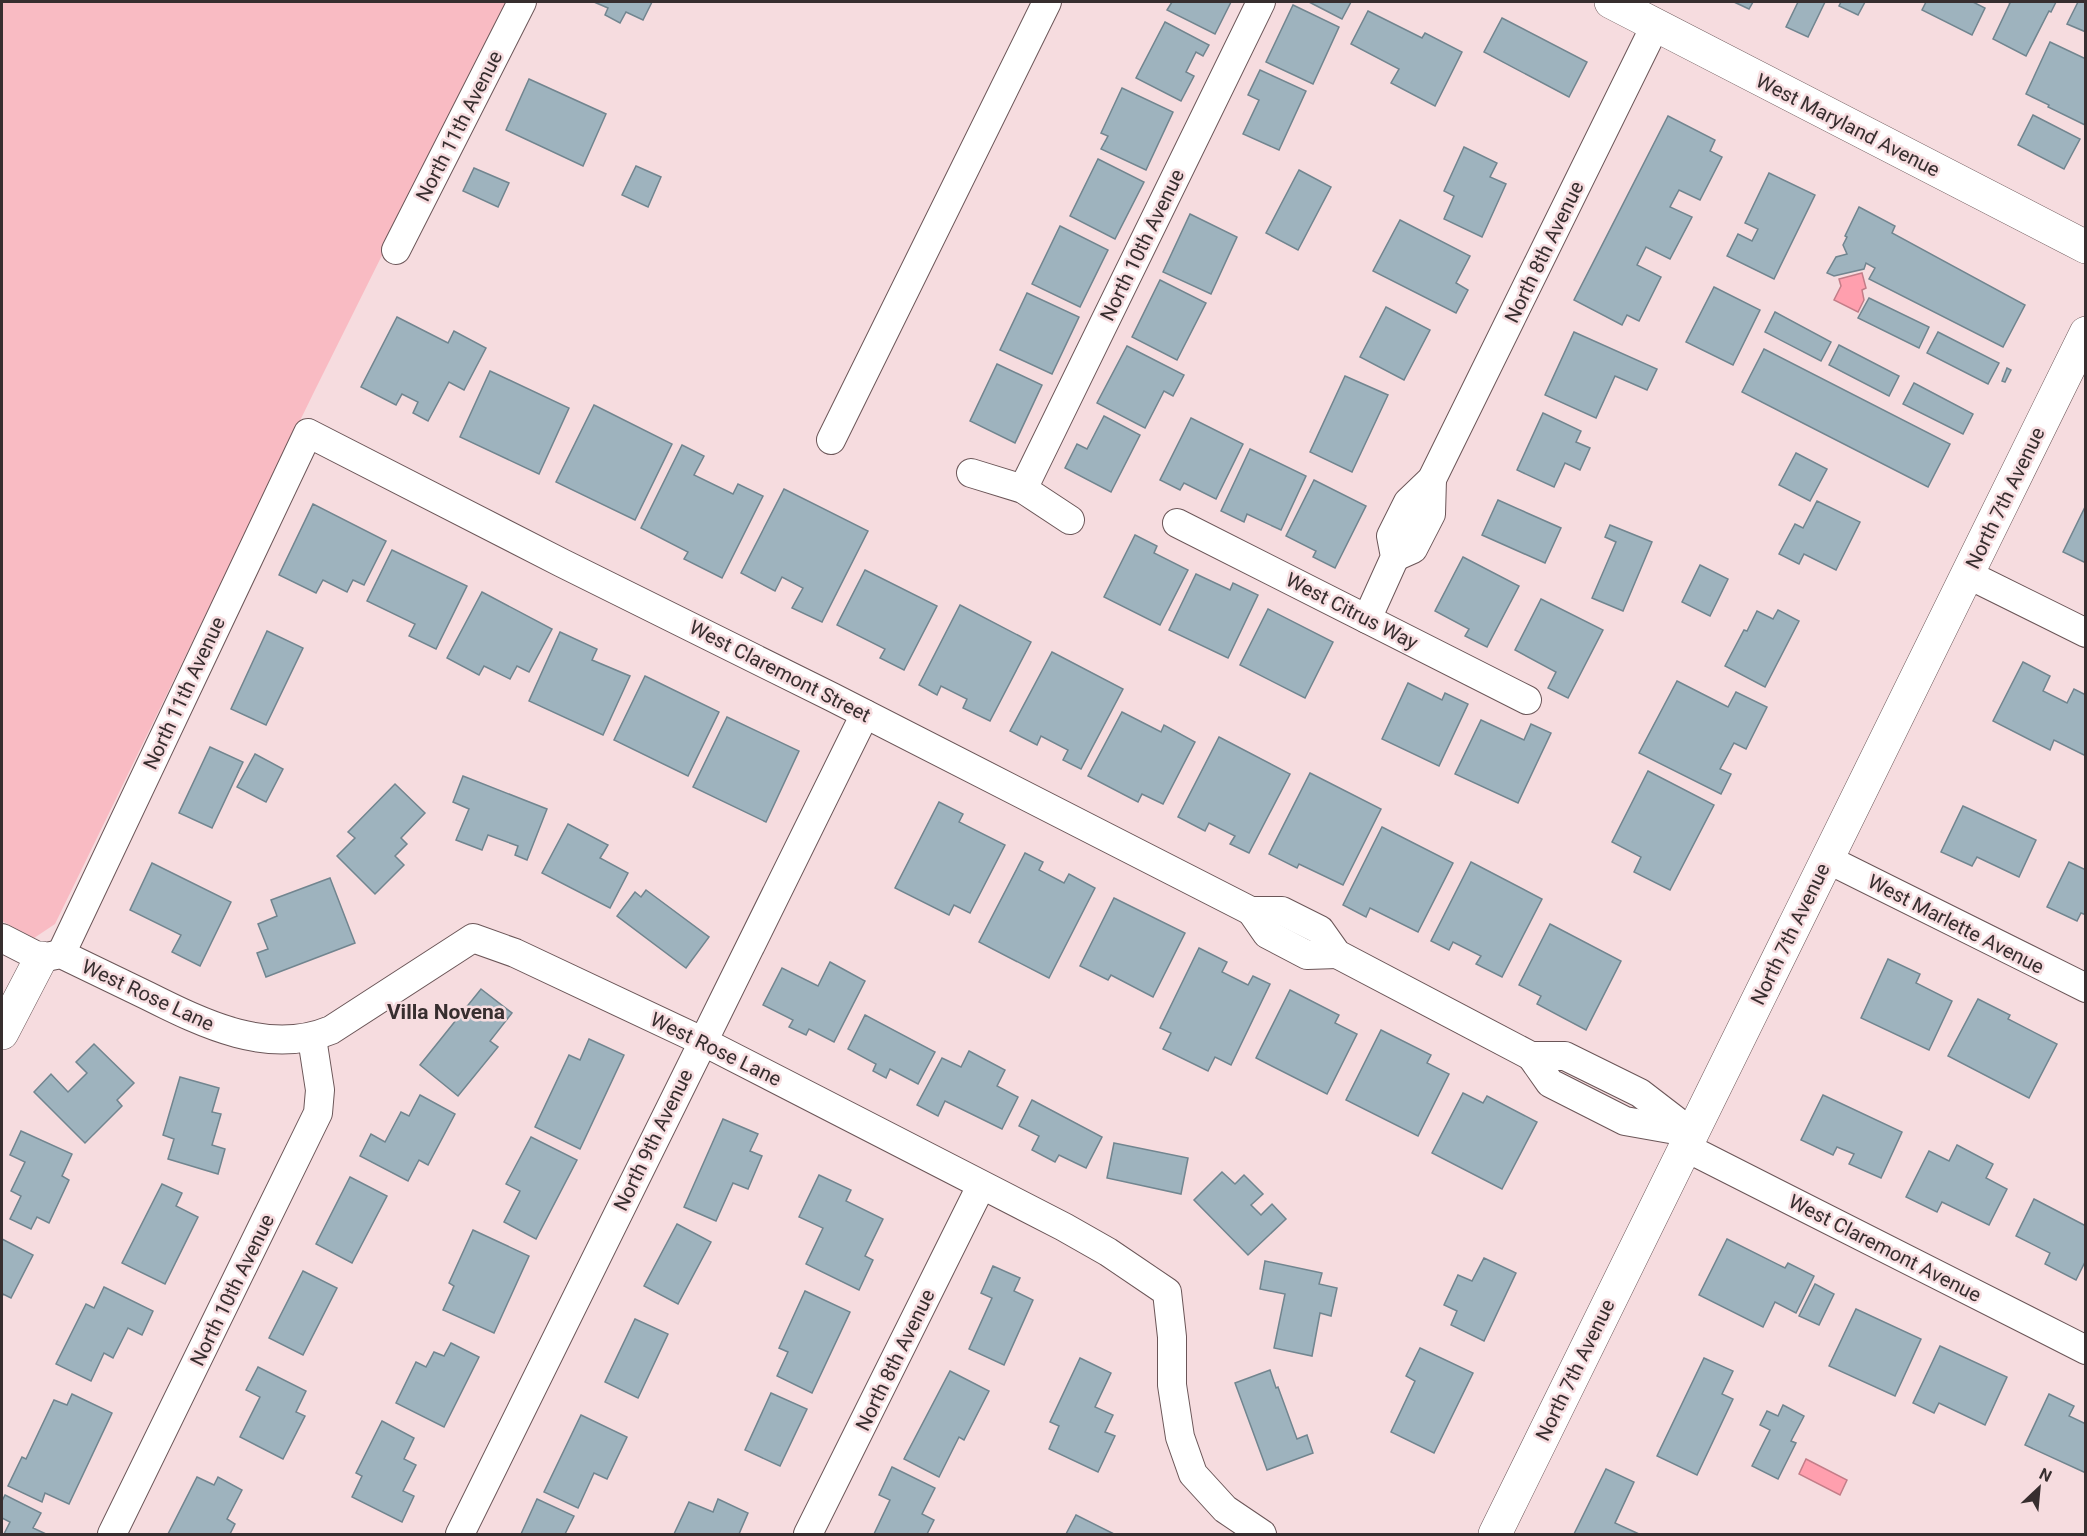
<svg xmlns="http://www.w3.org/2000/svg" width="2087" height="1536" viewBox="0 0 2087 1536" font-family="Roboto,sans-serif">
  <rect width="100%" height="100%" fill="#f6dcdf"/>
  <path fill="#f9bbc3" d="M2,2H508L313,394L55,924L34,938L2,921Z"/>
  <g fill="#ff9fae" stroke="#c37d88" stroke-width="1.5">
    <path d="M1862,273L1866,288L1862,290L1864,300L1858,312L1834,300L1841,286L1839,279Z"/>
    <path d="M1806,1459L1847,1480L1840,1495L1799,1474Z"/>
  </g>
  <g fill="#9eb3be" stroke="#71858f" stroke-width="1.5">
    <path d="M594,2H652L643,20L626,12L620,23L605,15L608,8Z"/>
    <path d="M1172,2H1231L1215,34L1167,10Z"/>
    <path d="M1309,2H1351L1342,19Z"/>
    <path d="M1734,2H1753L1749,9Z"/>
    <path d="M1796,2H1825L1808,37L1786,27L1798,2Z"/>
    <path d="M1841,2H1865L1858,15L1839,6Z"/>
    <path d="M1926,2H1973L1985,8L1972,35L1922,10Z"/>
    <path d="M2008,2H2056L2051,12L2049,11L2026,56L1993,39L2010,3Z"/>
    <path d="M2078,2H2086V32L2067,24Z"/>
    <path d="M1293,5L1339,27L1313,84L1266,62Z"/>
    <path d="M1368,11L1422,38L1425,33L1462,52L1435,106L1391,83L1399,69L1351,44Z"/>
    <path d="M1502,18L1587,62L1569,97L1484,52Z"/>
    <path d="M1165,22L1209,45L1203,56L1196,52L1186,72L1194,76L1181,101L1136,78Z"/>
    <path d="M2050,42L2086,59L2085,125L2048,107L2049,105L2026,94Z"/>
    <path d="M1260,70L1306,91L1279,150L1243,134L1259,100L1248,95Z"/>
    <path d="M529,79L606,114L583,166L506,130Z"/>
    <path d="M1122,88L1173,112L1146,170L1101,149L1108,136L1101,133Z"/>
    <path d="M2033,115L2080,139L2064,169L2018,145Z"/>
    <path d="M1668,116L1715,140L1710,151L1722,157L1700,200L1679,190L1670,207L1692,217L1670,259L1646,247L1637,265L1661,277L1639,321L1627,315L1622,325L1574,300Z"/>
    <path d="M1464,147L1497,163L1490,177L1506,184L1482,237L1444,219L1454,196L1444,191Z"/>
    <path d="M1098,159L1144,182L1115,239L1070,216Z"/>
    <path d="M636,166L661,177L648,207L622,195Z"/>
    <path d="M474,168L509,183L498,207L463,191Z"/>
    <path d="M1299,170L1331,187L1298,250L1266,233Z"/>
    <path d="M1769,173L1815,195L1774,279L1727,256L1738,234L1752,241L1758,229L1745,223Z"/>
    <path d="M1859,207L1895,226L1892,233L2025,305L2003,347L1869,279L1875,268L1866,263L1864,269L1834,276L1827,273L1836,257L1847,254L1843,245L1847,237L1845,236Z"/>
    <path d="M1190,214L1237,237L1211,294L1163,272Z"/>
    <path d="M1400,220L1470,256L1456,283L1468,290L1456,313L1373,271Z"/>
    <path d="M1060,226L1108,250L1080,307L1032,284Z"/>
    <path d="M1160,280L1206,303L1177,360L1132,337Z"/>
    <path d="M1714,287L1760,310L1733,365L1686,342Z"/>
    <path d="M1027,293L1079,317L1052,374L1000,350Z"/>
    <path d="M1869,298L1929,327L1919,348L1858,318Z"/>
    <path d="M1386,307L1430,330L1404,380L1360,357Z"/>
    <path d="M1775,312L1831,342L1821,361L1765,332Z"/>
    <path d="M397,317L448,343L454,331L486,348L464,390L449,382L428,421L413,413L418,402L402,394L396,405L361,387Z"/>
    <path d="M1574,332L1657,369L1647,390L1615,376L1596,418L1545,395Z"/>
    <path d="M1938,332L1999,363L1988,384L1927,353Z"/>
    <path d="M1839,345L1899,376L1889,396L1829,365Z"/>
    <path d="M1127,346L1184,375L1173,396L1164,391L1145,428L1097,403Z"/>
    <path d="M1764,349L1950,444L1928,487L1742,392Z"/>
    <path d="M997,364L1042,385L1015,443L970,421Z"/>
    <path d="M2007,368L2011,370L2005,382L2002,381Z"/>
    <path d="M490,371L569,408L539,474L460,437Z"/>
    <path d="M1345,376L1388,395L1352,472L1310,452Z"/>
    <path d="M1914,383L1973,414L1963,434L1903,404Z"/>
    <path d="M594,405L672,444L635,520L556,482Z"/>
    <path d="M1543,413L1581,431L1576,442L1590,448L1580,470L1565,463L1554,487L1517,470Z"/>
    <path d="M1104,416L1140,435L1111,492L1065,468L1077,444L1087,449Z"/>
    <path d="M1191,418L1243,444L1216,499L1184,483L1180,490L1160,480Z"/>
    <path d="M682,445L704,456L694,475L733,494L738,484L763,496L722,578L684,559L688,552L641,528Z"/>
    <path d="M1250,449L1306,476L1281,530L1247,514L1244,522L1221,511Z"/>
    <path d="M1796,453L1827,469L1810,501L1779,485Z"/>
    <path d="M1314,480L1366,506L1335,568L1313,557L1316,551L1286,536Z"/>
    <path d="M784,489L868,531L822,622L792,608L803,588L782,577L775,591L741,573Z"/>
    <path d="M1498,500L1561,528L1545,563L1482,535Z"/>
    <path d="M1817,501L1860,522L1836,570L1804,554L1799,564L1779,554L1795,524L1803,528Z"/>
    <path d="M313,504L386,541L364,585L353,580L347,592L323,580L316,593L279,575Z"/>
    <path d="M2085,507H2086V563L2063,552Z"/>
    <path d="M1610,525L1652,542L1623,611L1592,598L1616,542L1605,537Z"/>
    <path d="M1135,535L1157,546L1154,553L1188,570L1160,625L1104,597Z"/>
    <path d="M392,550L467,586L436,649L409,636L415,624L367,601Z"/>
    <path d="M1463,557L1519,586L1487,647L1465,636L1469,629L1435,611Z"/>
    <path d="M1700,565L1728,579L1710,616L1682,602Z"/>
    <path d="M865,570L937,606L904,670L880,658L885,649L837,625Z"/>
    <path d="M1196,574L1230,590L1233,583L1258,595L1228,658L1169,630Z"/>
    <path d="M482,592L552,629L529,672L517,666L510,679L484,666L479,675L447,658Z"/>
    <path d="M1541,599L1603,630L1568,698L1548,688L1556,672L1515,650Z"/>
    <path d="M960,605L1031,642L990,721L963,708L967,699L941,686L937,695L919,685Z"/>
    <path d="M1268,609L1333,642L1305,698L1240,665Z"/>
    <path d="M1778,610L1799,621L1765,687L1725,666L1744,630L1747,631L1757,611L1773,619Z"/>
    <path d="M267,631L303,648L266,725L231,709Z"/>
    <path d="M560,632L597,649L592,660L630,676L603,735L529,701Z"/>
    <path d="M1052,652L1123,689L1081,769L1063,760L1068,750L1041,736L1037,745L1010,731Z"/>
    <path d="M2023,662L2050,676L2043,691L2067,703L2074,689L2086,695V756L2054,740L2050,750L1993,721Z"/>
    <path d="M645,676L719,712L688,776L614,740Z"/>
    <path d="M1677,681L1728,707L1736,692L1767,707L1746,749L1734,743L1720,769L1731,774L1721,794L1639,753Z"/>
    <path d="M1408,683L1442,700L1445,693L1468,704L1439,766L1382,739Z"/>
    <path d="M1122,712L1161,732L1164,725L1195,742L1163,804L1142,794L1138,802L1088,776Z"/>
    <path d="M727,717L799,751L766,822L693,787Z"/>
    <path d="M1481,720L1524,740L1531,724L1551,733L1518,803L1455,774Z"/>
    <path d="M1219,737L1290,774L1249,853L1230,844L1235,836L1209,823L1205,831L1178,817Z"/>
    <path d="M210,747L243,762L212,828L179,813Z"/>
    <path d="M255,754L283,769L266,802L237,787Z"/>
    <path d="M1648,771L1714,805L1670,890L1634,872L1641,857L1612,842Z"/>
    <path d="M1310,773L1381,809L1343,885L1299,864L1297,868L1269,854Z"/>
    <path d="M463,776L547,809L527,860L515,855L518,846L488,835L482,850L456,840L469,809L453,802Z"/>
    <path d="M395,784L425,813L401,838L407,844L395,856L404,865L375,894L337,856L355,838L348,832Z"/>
    <path d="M939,802L963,814L959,822L1005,845L970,913L954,905L949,915L895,888Z"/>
    <path d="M1963,806L2036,840L2019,877L1977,857L1972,866L1941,852Z"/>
    <path d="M568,824L608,845L600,858L628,873L610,908L542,873Z"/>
    <path d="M1382,827L1453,863L1418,932L1370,908L1366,917L1343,905Z"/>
    <path d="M1025,853L1043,862L1039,870L1064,883L1069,874L1095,888L1049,978L979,942Z"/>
    <path d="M1471,862L1542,899L1502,977L1476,964L1481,956L1453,942L1449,950L1431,941Z"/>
    <path d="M2069,862L2086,870V915L2081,913L2077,921L2047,907Z"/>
    <path d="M152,863L231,902L200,966L172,952L181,935L130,910Z"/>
    <path d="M330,878L355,943L266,977L257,953L268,949L258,924L277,916L271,900Z"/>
    <path d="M646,890L709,937L686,968L617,916L635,892L641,897Z"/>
    <path d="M1114,898L1185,933L1153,997L1111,975L1108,980L1080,966Z"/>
    <path d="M1550,924L1621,961L1586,1030L1537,1004L1541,996L1519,985Z"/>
    <path d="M1199,948L1227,962L1222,972L1248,985L1253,976L1270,984L1231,1065L1215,1057L1208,1071L1163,1049L1171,1033L1160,1028Z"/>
    <path d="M1888,959L1920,974L1916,983L1952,1001L1929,1050L1861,1018Z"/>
    <path d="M830,962L865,981L834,1042L809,1029L806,1035L789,1027L793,1020L763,1005L782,968L818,986Z"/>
    <path d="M481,989L512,1013L490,1041L498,1047L458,1096L420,1065Z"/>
    <path d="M1290,990L1339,1015L1335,1023L1357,1034L1327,1094L1256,1058Z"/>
    <path d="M1978,999L2010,1015L2008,1019L2057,1044L2029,1098L1948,1056Z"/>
    <path d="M865,1015L935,1052L918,1084L890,1069L886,1078L873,1071L876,1064L848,1049Z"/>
    <path d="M1381,1030L1431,1055L1427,1063L1449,1074L1418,1136L1346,1100Z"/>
    <path d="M589,1039L624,1055L580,1149L535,1127L569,1055L580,1060Z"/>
    <path d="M94,1044L134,1083L117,1100L122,1106L85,1143L34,1092L51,1074L68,1092L87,1073L76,1062Z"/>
    <path d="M969,1051L1005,1070L997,1086L1018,1097L1002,1129L945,1101L938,1116L917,1105L942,1058L961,1067Z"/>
    <path d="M180,1077L219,1088L212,1112L221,1114L212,1145L225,1149L218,1174L168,1159L174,1139L163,1135Z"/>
    <path d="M1463,1093L1483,1103L1487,1096L1537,1122L1502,1189L1432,1153Z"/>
    <path d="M420,1095L455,1114L428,1165L419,1160L408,1181L360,1156L371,1134L385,1142L401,1112L409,1116Z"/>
    <path d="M1823,1095L1902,1132L1881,1178L1849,1164L1854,1154L1837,1147L1833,1155L1801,1140Z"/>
    <path d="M1032,1100L1102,1137L1086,1168L1059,1155L1055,1162L1032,1150L1039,1136L1019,1126Z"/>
    <path d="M723,1119L758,1134L750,1151L762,1156L748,1189L733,1183L716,1221L684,1207Z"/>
    <path d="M21,1131L72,1154L62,1176L69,1180L49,1223L37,1217L31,1229L10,1219L21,1196L11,1191L25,1162L10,1155Z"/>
    <path d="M531,1137L577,1160L536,1239L504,1222L520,1191L506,1184Z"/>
    <path d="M1114,1143L1188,1158L1181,1194L1107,1178Z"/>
    <path d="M1957,1145L1993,1164L1986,1178L2007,1189L1989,1225L1942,1202L1937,1212L1906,1197L1929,1151L1949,1161Z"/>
    <path d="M1222,1172L1235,1184L1244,1175L1263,1194L1251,1205L1261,1215L1272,1204L1286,1219L1248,1255L1194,1200Z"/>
    <path d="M819,1175L851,1190L846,1201L883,1219L865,1256L873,1260L859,1290L806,1264L823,1228L799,1217Z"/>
    <path d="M350,1177L387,1196L352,1263L316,1244Z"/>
    <path d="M162,1184L182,1193L176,1206L198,1217L165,1284L122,1263Z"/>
    <path d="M2034,1199L2086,1226V1260L2076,1280L2045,1264L2050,1253L2016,1236Z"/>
    <path d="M677,1224L711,1242L678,1304L644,1286Z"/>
    <path d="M473,1230L529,1256L494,1333L443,1310L454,1286L449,1283Z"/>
    <path d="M2,1239L33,1255L11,1298L3,1294L2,1297Z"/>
    <path d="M1727,1239L1785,1268L1788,1263L1814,1276L1796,1313L1775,1302L1763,1327L1699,1295Z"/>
    <path d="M1484,1258L1516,1273L1484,1341L1451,1325L1457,1311L1444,1305L1458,1275L1472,1281Z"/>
    <path d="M1265,1261L1322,1273L1319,1284L1337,1288L1331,1316L1320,1313L1312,1356L1274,1348L1285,1294L1260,1289Z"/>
    <path d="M993,1266L1020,1278L1014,1291L1033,1300L1004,1365L969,1349L992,1298L981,1293Z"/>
    <path d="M303,1271L337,1288L303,1355L269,1338Z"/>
    <path d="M1815,1284L1834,1294L1819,1325L1799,1316Z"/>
    <path d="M104,1287L153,1311L142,1335L128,1328L113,1358L104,1353L91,1381L56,1364L86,1304L94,1308Z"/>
    <path d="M805,1291L850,1312L812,1393L777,1376L788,1352L779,1348Z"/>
    <path d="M1856,1309L1921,1339L1895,1396L1829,1366Z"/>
    <path d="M635,1319L668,1334L638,1398L605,1382Z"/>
    <path d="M451,1343L479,1357L444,1427L396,1403L416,1362L426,1367L434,1352L444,1356Z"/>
    <path d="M1940,1346L2007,1377L1985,1425L1939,1403L1934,1413L1913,1403Z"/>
    <path d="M1420,1348L1473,1373L1434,1453L1391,1432L1415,1381L1406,1376Z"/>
    <path d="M1080,1358L1111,1373L1095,1407L1113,1415L1105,1432L1115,1436L1098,1472L1049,1449L1059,1426L1050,1422Z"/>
    <path d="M1704,1358L1733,1371L1722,1394L1733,1399L1697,1475L1657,1456Z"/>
    <path d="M258,1367L306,1391L296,1412L305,1416L283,1459L240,1437L260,1397L246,1390Z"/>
    <path d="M1270,1370L1276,1388L1278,1387L1297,1439L1307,1435L1313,1453L1267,1470L1235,1383Z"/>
    <path d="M950,1371L989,1391L964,1440L959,1437L939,1477L904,1459Z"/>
    <path d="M771,1393L807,1409L780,1466L745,1450Z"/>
    <path d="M72,1394L112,1413L69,1504L45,1493L42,1502L8,1486L22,1457L26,1459L54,1400L67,1405Z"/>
    <path d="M2049,1394L2074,1406L2069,1416L2086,1424V1473L2025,1445Z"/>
    <path d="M1783,1405L1804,1416L1791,1441L1796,1443L1778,1479L1752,1466L1770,1430L1760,1425L1767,1411L1778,1416Z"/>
    <path d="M581,1415L627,1437L607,1479L594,1473L578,1508L544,1492Z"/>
    <path d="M382,1421L414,1438L404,1459L416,1465L403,1491L414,1496L402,1522L352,1497L362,1476L356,1473Z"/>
    <path d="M892,1467L935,1488L922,1514L934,1520L927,1534H874L890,1500L879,1495Z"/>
    <path d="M1606,1469L1634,1482L1615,1523L1639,1534H1574Z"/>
    <path d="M197,1477L214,1485L218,1477L242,1490L227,1519L235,1524L230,1534H168Z"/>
    <path d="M5,1495L41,1513L33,1528L46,1534H4L10,1522L2,1518V1501Z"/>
    <path d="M537,1499L574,1516L565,1534H521Z"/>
    <path d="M718,1499L748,1513L739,1534H674L689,1502L713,1512Z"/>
    <path d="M1076,1515L1114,1534H1066Z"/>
  </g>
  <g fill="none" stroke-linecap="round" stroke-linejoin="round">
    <g stroke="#6b5658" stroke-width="30">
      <g id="street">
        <path d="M396,250L522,2"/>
        <path d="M831,440L1047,2"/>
        <path d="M971,473L1023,489L1070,520"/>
        <path d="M1023,489L1261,2"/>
        <path d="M1177,523L1527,700"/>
        <path d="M1395,557L1413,549L1431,514L1432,479"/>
        <path d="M1967,574L2086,633"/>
        <path d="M1367,619L1395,557L1391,536L1408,502L1432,479L1656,24"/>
        <path d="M1827,859L2086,988"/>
        <path d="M1251,911L1267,934L1307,955L1337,954"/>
        <path d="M2,938L41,958L61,954C90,968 119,982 148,996C204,1024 269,1056 331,1030L473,938L515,953L702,1041L1064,1227L1108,1252L1167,1292L1172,1337V1385L1180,1437L1193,1474L1225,1509L1262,1534"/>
        <path d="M61,954L308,433L562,563L832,697L1251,911H1282L1320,930L1337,954L1531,1056H1565L1640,1093L1692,1133"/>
        <path d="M1531,1056L1550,1083L1625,1121L1687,1132"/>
        <path d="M1685,1147L2086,1350"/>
        <path d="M112,1534L318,1113L320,1090L312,1038"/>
        <path d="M460,1534L865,714"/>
        <path d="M808,1534L981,1186"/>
      </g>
    </g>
    <g stroke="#6b5658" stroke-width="34">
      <g id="secondary">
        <path d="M1611,2L2086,247"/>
        <path d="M2,1033L41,958"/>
        <path d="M1495,1534L2086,333"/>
      </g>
    </g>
    <use href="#street" stroke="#fff" stroke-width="28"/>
    <use href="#secondary" stroke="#fff" stroke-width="33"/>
  </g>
  <g text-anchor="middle" stroke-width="5" stroke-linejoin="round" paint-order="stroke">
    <g font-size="20" fill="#372e2f" stroke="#f6dcdf">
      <text transform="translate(1848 125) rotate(27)" y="7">West Maryland Avenue</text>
      <text transform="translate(459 126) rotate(-63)" y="7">North 11th Avenue</text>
      <text transform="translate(1142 245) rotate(-64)" y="7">North 10th Avenue</text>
      <text transform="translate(1544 252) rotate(-64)" y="7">North 8th Avenue</text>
      <text transform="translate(2005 498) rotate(-64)" y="7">North 7th Avenue</text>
      <text transform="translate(1352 611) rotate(27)" y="7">West Citrus Way</text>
      <text transform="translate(780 671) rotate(27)" y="7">West Claremont Street</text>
      <text transform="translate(184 693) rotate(-65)" y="7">North 11th Avenue</text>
      <text transform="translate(1956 924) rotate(27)" y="7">West Marlette Avenue</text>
      <text transform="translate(1790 934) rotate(-64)" y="7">North 7th Avenue</text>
      <text transform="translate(148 995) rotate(25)" y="7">West Rose Lane</text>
      <text transform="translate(716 1049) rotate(26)" y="7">West Rose Lane</text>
      <text transform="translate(653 1140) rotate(-64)" y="7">North 9th Avenue</text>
      <text transform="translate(1885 1248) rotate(27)" y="7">West Claremont Avenue</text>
      <text transform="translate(232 1290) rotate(-64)" y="7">North 10th Avenue</text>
      <text transform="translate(895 1360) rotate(-64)" y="7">North 8th Avenue</text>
      <text transform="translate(1575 1370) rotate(-64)" y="7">North 7th Avenue</text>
    </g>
    <g font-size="21" font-weight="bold" fill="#372e2f" stroke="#f6dcdf">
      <text x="446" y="1019">Villa Novena</text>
    </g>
  </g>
  <rect width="2087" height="1536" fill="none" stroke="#372e2f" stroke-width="6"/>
  <g transform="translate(2039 1488) rotate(26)" stroke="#f6dcdf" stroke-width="4.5" paint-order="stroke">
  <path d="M0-4.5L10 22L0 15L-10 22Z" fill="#372e2f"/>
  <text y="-9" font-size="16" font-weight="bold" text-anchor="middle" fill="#372e2f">N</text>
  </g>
</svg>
